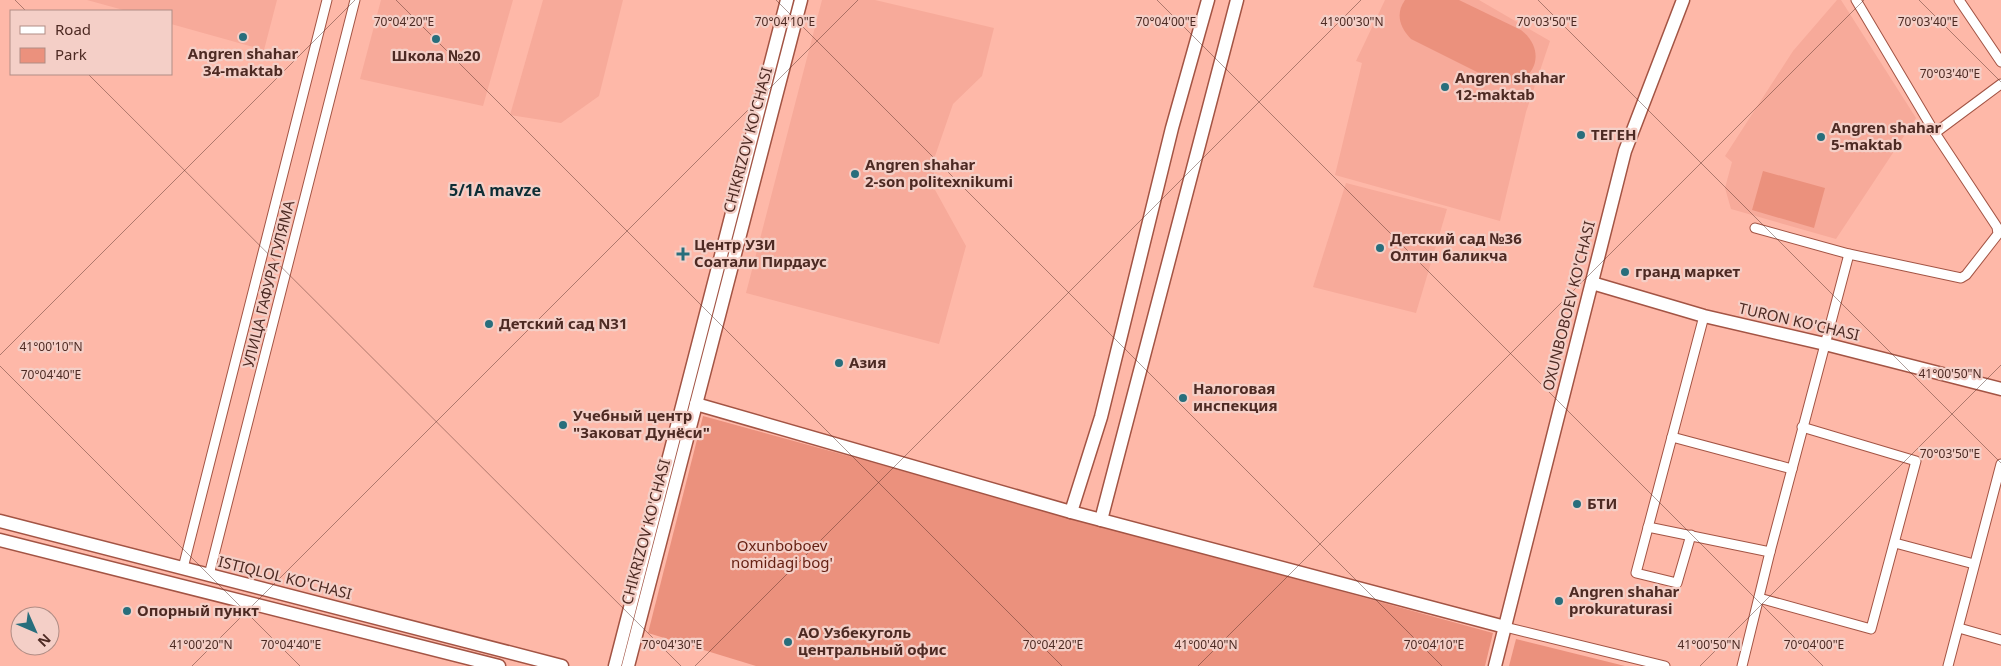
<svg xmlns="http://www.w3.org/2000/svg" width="2001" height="666" viewBox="0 0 2001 666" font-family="'Noto Sans',sans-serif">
  <rect width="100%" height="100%" fill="#feb8a8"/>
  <g fill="#f7aa9a">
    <path d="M87,0H277L264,50L171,24V11H127Z"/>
    <path d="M381,0H513L483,106L360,79Z"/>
    <path d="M543,0H623L599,96L561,123L510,115Z"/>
    <path d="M822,0H875L994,28L982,76L953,104L934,159V188L966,246L939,344L746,293Z"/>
    <path d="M1385,0H1479L1550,41L1526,112L1500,221L1335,175L1362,63L1356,61Z"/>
    <path d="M1837,0H1841L1916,118L1836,239L1731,209L1725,188L1732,162L1725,156L1793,51Z"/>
    <path d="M1346,183L1447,209L1416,313L1313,287Z"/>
  </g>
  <g fill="#eb917d">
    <path d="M1405,0H1459L1521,30C1551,53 1531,92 1495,81L1411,39C1400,28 1395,14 1405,0Z"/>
    <path d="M1763,171L1825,188L1814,228L1752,210Z"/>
    <path d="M703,416L1493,633L1485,666H756L648,633Z"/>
    <path d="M1516,639L1625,666H1509Z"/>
  </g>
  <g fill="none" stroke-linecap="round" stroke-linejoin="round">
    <g stroke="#a35444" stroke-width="11">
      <g id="street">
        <path d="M1959,0L2001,62"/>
        <path d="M1935,133L2001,84"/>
        <path d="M1755,228L1849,254L1961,278L1966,275L1998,234L1997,227L1935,133L1856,0"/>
        <path d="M1672,437L1792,469"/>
        <path d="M1648,527L1770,552"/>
        <path d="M1691,535L1677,583L1636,573L1704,316"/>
        <path d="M1895,543L1974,564"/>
        <path d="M183,568L327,0"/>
        <path d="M209,575L355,0"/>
        <path d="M1759,598L1871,629L1916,461L1802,427"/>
        <path d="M1505,627L1665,666"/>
        <path d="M1959,628L2001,640"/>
        <path d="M1742,666L1770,552L1849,254"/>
        <path d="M1948,666L2001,464"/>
      </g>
    </g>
    <g stroke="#a35444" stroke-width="15">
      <g id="secondary">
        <path d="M1592,283L1704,316L1825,344L2001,389"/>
        <path d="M696,404L1071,512L1505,627"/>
        <path d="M1071,512L1101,417L1172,128L1208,0"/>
        <path d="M1101,520L1237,0"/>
        <path d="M0,521L562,666"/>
        <path d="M0,540L499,666"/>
        <path d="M615,666L787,0"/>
        <path d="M628,666L801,0"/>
        <path d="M1495,666L1625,151L1683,0"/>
      </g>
    </g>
    <use href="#street" stroke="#fff" stroke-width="9"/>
    <use href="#secondary" stroke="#fff" stroke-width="12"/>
  </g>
  <path fill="none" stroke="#4d2a23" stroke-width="1" stroke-opacity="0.45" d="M15,0L26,11M396,0L1062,666M776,0L1442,666M1157,0L1823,666M1538,0L2001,463M1919,0L2001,82M88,74L681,666M0,355L355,0M0,366L300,666M192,666L858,0M695,666L1361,0M1198,666L1864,0M1700,666L2001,365"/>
  <g fill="#286e7c" stroke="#f4cfc7" stroke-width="2">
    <circle cx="243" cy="37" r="5"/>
    <circle cx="436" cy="39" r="5"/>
    <circle cx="1445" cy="87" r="5"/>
    <circle cx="1581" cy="135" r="5"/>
    <circle cx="1821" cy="137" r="5"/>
    <circle cx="855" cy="174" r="5"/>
    <circle cx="1380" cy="248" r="5"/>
    <path d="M680.5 246.5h5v5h5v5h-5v5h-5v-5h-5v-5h5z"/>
    <circle cx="1625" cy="272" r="5"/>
    <circle cx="489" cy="324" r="5"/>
    <circle cx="839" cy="363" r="5"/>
    <circle cx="1183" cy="398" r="5"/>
    <circle cx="563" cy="425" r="5"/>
    <circle cx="1577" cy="504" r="5"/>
    <circle cx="1559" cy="601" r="5"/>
    <circle cx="127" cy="611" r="5"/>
    <circle cx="788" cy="642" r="5"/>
  </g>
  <g text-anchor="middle" stroke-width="4.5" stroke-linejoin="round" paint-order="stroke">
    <g font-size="15" font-weight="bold" fill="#4d2a23" stroke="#f4cfc7" text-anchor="start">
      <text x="243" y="59" text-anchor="middle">Angren shahar<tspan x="243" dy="17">34-maktab</tspan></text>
      <text x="436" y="61" text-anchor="middle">Школа №20</text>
      <text x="1455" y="83">Angren shahar<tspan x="1455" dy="17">12-maktab</tspan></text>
      <text x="1831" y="133">Angren shahar<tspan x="1831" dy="17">5-maktab</tspan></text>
      <text x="1591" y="140">ТЕГЕН</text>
      <text x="865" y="170">Angren shahar<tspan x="865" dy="17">2-son politexnikumi</tspan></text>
      <text x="1390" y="244">Детский сад №36<tspan x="1390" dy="17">Олтин баликча</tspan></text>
      <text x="694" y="250">Центр УЗИ<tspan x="694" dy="17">Соатали Пирдаус</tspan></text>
      <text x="1635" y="277">гранд маркет</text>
      <text x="499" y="329">Детский сад N31</text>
      <text x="849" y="368">Азия</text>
      <text x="1193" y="394">Налоговая<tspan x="1193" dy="17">инспекция</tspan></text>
      <text x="573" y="421">Учебный центр<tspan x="573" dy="17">"Заковат Дунёси"</tspan></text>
      <text x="1587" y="509">БТИ</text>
      <text x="1569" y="597">Angren shahar<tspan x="1569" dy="17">prokuraturasi</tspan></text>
      <text x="137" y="616">Опорный пункт</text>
      <text x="798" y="638">АО Узбекуголь<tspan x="798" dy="17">центральный офис</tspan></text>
    </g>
    <g font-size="15" fill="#4d2a23" stroke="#f4cfc7">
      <text transform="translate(748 140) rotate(-75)" y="5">CHIKRIZOV KO'CHASI</text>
      <text transform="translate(269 284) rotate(-76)" y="5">УЛИЦА ГАФУРА ГУЛЯМА</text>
      <text transform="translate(1569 306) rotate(-76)" y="5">OXUNBOBOEV KO'CHASI</text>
      <text transform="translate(1799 322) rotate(13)" y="5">TURON KO'CHASI</text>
      <text transform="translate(646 532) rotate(-75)" y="5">CHIKRIZOV KO'CHASI</text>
      <text transform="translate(285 578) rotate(14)" y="5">ISTIQLOL KO'CHASI</text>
    </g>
    <g font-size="15" fill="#662114" stroke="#f4cfc7">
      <text x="782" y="551">Oxunboboev<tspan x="782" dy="17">nomidagi bog'</tspan></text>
    </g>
    <g font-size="16" font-weight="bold" fill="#0d2e35" stroke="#f4cfc7">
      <text x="495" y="196">5/1A mavze</text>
    </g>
  </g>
  <g font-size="12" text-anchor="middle" fill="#4d2a23" stroke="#f4cfc7" stroke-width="4.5" stroke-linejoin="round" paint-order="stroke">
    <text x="404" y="26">70°04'20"E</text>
    <text x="785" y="26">70°04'10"E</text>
    <text x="1166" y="26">70°04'00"E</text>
    <text x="1352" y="26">41°00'30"N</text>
    <text x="1547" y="26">70°03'50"E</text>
    <text x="1928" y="26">70°03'40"E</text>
    <text x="1950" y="78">70°03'40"E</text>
    <text x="51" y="351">41°00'10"N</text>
    <text x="1950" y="378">41°00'50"N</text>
    <text x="51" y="379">70°04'40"E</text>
    <text x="1950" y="458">70°03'50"E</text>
    <text x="201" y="649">41°00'20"N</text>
    <text x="1206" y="649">41°00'40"N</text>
    <text x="291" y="649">70°04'40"E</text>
    <text x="672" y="649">70°04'30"E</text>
    <text x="1053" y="649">70°04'20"E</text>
    <text x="1434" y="649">70°04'10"E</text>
    <text x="1709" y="649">41°00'50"N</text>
    <text x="1814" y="649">70°04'00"E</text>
  </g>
  <rect x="10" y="10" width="162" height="65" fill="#f4cfc7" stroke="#b18d85"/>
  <rect x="20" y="26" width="25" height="8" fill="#ffffff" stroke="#b18d85"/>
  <text x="55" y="35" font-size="15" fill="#4d2a23">Road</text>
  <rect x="20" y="48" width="25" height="15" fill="#eb917d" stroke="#b18d85"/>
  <text x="55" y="60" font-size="15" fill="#4d2a23">Park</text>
  <g transform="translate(35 631) rotate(135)"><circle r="24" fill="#f4cfc7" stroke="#b18d85"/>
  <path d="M0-4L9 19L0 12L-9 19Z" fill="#286e7c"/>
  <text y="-8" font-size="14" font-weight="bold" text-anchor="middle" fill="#4d2a23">N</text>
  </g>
</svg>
